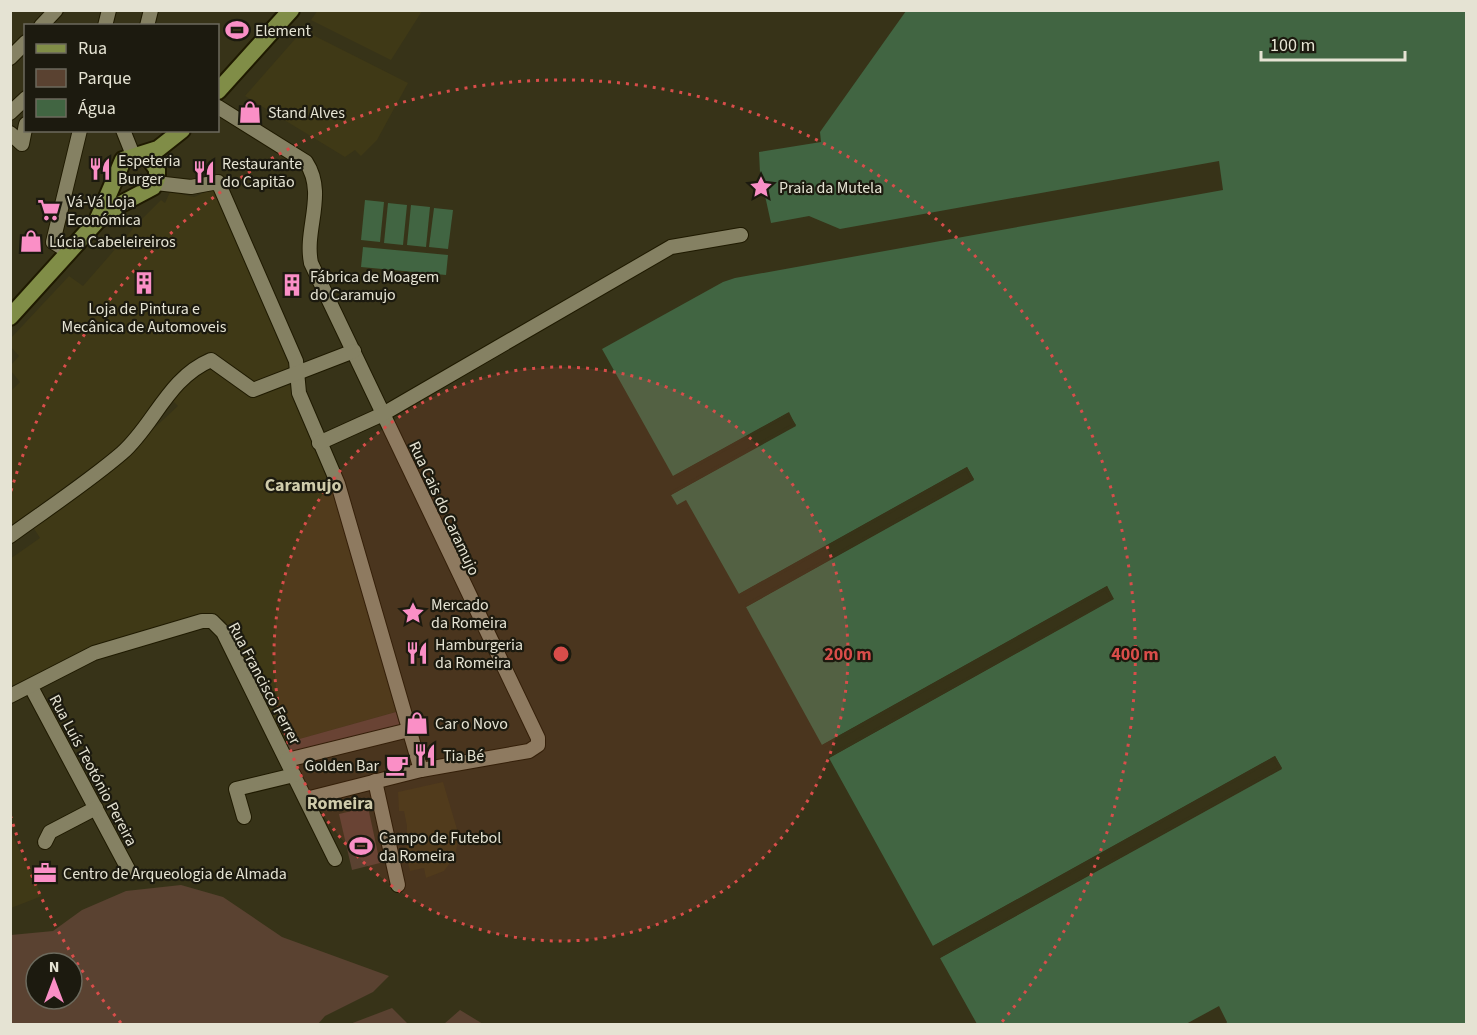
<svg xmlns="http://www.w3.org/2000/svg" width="1477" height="1035" viewBox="0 0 1477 1035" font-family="'Source Sans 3',sans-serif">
  <rect width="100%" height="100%" fill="#373318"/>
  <g fill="#3f3916">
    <path d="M318,10H422V11L391,60L311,20Z"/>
    <path d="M303,30L408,83L377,140L361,156L355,150L345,157L245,96Z"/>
    <path d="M215,188L293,369L256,382L245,380L206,353L173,378L122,445L11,526L10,392L20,382L11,371V365L19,356L11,347V338L69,276L83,286L138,223L161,200L165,203L170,192L194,197Z"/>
    <path d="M207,368H212L251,398L289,383L327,478L334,485L399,711L285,743L268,713L238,639L224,620L202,613L85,649L49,671L11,686L10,559L40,538L33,527L123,457L178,406L170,398L183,383Z"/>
    <path d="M443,782L459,836L455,856L444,871L426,878L424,868L410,871L406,855L407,826L404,811H399L398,792Z"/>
    <path d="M10,830L42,896L11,908H10Z"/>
  </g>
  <g fill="#5a4231" fill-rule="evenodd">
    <path d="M396,712L400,726L290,752L285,743Z"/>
    <path d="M368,807L380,863L352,870L339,814Z"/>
    <path d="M181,885L223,897L282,937L389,976L373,992L325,1016L318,1024H11V935L53,931L82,910L126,891ZM36,963H72V999H36Z"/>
    <path d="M392,1008L408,1024H350Z"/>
    <path d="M460,1010L483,1024H444Z"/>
  </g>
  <g fill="#416542">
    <path d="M906,11H1466V1024H1226L1227,1022L1219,1006L1186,1024H977L940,958L1282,769L1275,756L933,946L829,758L1113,599L1107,586L822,745L746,607L974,480L967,467L739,594L686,500L677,505L671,495L796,425L788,413L673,476L602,349L723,282L735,278L1223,190L1219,161L840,229L809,216L771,223L760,173L759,152L821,142L820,132Z"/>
    <path d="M365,200L384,202L380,242L361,240Z"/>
    <path d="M388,203L407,205L403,245L384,243Z"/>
    <path d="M411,205L430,207L426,247L407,245Z"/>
    <path d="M434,208L453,210L448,249L429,247Z"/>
    <path d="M363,247L448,255L446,275L361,267Z"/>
  </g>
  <g fill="#373318">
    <path d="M789,412L796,426L671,495L670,492L792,424L788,416L674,479L670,478Z"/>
    <path d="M967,467L974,479L746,607L745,604L970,478L966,471L740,597L739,594Z"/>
    <path d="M1107,586L1114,599L829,758L828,755L1110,598L1105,590L824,748L822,745Z"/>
    <path d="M1275,756L1282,768L940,958L939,956L1278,767L1274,760L935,948L933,946Z"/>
  </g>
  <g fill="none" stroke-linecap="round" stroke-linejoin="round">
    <g stroke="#1f1a01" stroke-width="16">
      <g id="minor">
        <path d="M41,26L56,10"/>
        <path d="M105,26L109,10"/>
        <path d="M147,26L151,10"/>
        <path d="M10,58L26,42"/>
        <path d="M218,107L306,162C327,194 304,229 311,263L538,738V745L529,751L421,770L306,799"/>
        <path d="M10,113L26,98"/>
        <path d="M123,130L133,155"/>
        <path d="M10,133L22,144L26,124"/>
        <path d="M156,183L191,187L218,182L296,361L299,393L338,484L421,770"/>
        <path d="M69,252L53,242L80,130"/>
        <path d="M319,443L383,414L671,247L741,235"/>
        <path d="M10,536C47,509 87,483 122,453C154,425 168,378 211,360L253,390L354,351"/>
        <path d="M31,687L128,869"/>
        <path d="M10,696L94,653L202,621H212L223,632L335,859"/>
        <path d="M287,760L409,730"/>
        <path d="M375,781L398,885"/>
        <path d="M244,817L236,789L294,775"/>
        <path d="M45,842L50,832L96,808"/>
      </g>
    </g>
    <g stroke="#1f1a01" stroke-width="20">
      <g id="major">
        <path d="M218,91L291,10"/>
        <path d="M139,155L158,149L182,130"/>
        <path d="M10,317L97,221L119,205L153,187L157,179V169L149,158L139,155L123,160L97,221"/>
      </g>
    </g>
    <use href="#minor" stroke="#858163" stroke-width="14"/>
    <use href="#major" stroke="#808d47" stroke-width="16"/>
  </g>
  <circle cx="561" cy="654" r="287" fill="#d94d4a" fill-opacity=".12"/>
  <g fill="none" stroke="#d94d4a" stroke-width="3" stroke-dasharray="3 6">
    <circle cx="561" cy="654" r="287"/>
    <path d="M121 1023A574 574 0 0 1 11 817M11 491A574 574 0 1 1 1001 1023"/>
  </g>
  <defs>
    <g id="stadium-bare" transform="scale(1.8)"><path d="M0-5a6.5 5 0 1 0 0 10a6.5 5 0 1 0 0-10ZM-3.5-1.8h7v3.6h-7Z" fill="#fa8fc6" stroke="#1c1a0f" stroke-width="2.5" paint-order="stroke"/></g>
    <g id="shop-bare" transform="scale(1.8)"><path d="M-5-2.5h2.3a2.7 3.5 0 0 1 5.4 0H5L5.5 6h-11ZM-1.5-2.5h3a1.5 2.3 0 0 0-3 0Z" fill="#fa8fc6" stroke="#1c1a0f" stroke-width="2.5" paint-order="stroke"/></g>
    <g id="restaurant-bare" transform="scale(1.8)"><path d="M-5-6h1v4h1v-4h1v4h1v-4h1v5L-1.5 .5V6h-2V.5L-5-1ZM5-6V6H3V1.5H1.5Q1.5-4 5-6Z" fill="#fa8fc6" stroke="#1c1a0f" stroke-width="2.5" paint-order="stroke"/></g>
    <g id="sight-bare" transform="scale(1.8)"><path d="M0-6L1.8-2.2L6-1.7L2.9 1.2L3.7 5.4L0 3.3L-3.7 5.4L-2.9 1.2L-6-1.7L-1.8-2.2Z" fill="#fa8fc6" stroke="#1c1a0f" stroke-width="2.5" paint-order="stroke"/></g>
    <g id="supermarket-bare" transform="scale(1.8)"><path d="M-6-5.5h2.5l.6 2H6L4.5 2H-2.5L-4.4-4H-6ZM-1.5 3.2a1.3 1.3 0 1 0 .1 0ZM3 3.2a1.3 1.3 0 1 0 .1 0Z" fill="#fa8fc6" stroke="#1c1a0f" stroke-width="2.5" paint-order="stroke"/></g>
    <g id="building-bare" transform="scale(1.8)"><path d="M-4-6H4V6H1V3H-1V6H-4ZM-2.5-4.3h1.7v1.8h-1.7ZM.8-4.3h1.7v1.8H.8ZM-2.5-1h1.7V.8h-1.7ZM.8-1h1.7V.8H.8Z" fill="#fa8fc6" stroke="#1c1a0f" stroke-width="2.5" paint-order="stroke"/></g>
    <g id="cafe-bare" transform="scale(1.8)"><path d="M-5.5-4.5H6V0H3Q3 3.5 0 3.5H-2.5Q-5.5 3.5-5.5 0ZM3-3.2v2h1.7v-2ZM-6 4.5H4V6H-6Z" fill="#fa8fc6" stroke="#1c1a0f" stroke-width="2.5" paint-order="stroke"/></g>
    <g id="office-bare" transform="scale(1.8)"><path d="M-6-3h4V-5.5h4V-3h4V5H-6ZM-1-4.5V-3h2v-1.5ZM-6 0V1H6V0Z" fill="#fa8fc6" stroke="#1c1a0f" stroke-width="2.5" paint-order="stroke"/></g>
  </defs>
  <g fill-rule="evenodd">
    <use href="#stadium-bare" x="237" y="30"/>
    <use href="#shop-bare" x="250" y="112"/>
    <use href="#restaurant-bare" x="100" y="169"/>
    <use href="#restaurant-bare" x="204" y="172"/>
    <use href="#sight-bare" x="761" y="187"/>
    <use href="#supermarket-bare" x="49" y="210"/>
    <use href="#shop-bare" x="31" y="241"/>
    <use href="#building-bare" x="144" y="283"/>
    <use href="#building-bare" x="292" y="285"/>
    <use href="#sight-bare" x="413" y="613"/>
    <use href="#restaurant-bare" x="417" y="653"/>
    <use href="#shop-bare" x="417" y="723"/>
    <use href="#restaurant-bare" x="425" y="755"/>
    <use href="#cafe-bare" x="397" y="765"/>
    <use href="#stadium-bare" x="361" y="846"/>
    <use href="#office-bare" x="45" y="873"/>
  </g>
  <g text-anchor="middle" stroke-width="4.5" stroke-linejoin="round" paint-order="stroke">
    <g font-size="16" fill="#e5e3d3" stroke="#1c1a0f" text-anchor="start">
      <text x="255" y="36">Element</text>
      <text x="268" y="118">Stand Alves</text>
      <text x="118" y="166">Espeteria<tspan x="118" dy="18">Burger</tspan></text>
      <text x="222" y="169">Restaurante<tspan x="222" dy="18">do Capitão</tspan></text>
      <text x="779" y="193">Praia da Mutela</text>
      <text x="67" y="207">Vá-Vá Loja<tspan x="67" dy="18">Económica</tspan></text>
      <text x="49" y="247">Lúcia Cabeleireiros</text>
      <text x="310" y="282">Fábrica de Moagem<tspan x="310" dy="18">do Caramujo</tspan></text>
      <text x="144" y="314" text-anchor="middle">Loja de Pintura e<tspan x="144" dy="18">Mecânica de Automoveis</tspan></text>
      <text x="431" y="610">Mercado<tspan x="431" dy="18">da Romeira</tspan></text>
      <text x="435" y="650">Hamburgeria<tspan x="435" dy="18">da Romeira</tspan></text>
      <text x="435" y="729">Car o Novo</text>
      <text x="443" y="761">Tia Bé</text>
      <text x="379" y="771" text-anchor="end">Golden Bar</text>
      <text x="379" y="843">Campo de Futebol<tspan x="379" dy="18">da Romeira</tspan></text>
      <text x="63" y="879">Centro de Arqueologia de Almada</text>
    </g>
    <g font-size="16" fill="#e5e3d3" stroke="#1c1a0f">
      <text transform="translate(445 508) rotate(65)" y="6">Rua Cais do Caramujo</text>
      <text transform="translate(265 683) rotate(62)" y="6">Rua Francisco Ferrer</text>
      <text transform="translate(94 770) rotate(62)" y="6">Rua Luís Teotónio Pereira</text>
    </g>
    <g font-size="18" font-weight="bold" fill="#cfcbab" stroke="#1c1a0f">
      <text x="303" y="491">Caramujo</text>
      <text x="340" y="809">Romeira</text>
    </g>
  </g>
  <circle cx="561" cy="654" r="9" fill="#d94d4a" stroke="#1c1a0f" stroke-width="3"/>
  <g font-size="18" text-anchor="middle" font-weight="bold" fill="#d94d4a" stroke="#1c1a0f" stroke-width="4.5" stroke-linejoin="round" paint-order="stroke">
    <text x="848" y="660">200 m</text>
    <text x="1135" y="660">400 m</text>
  </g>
  <rect width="1477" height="1035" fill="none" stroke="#e5e3d3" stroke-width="24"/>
  <rect x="24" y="24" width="195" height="108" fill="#1c1a0f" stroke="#6c6a5d" stroke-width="1.5"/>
  <rect x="36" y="44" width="30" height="9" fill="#808d47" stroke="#6c6a5d" stroke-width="1.5"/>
  <text x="78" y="54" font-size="18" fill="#e5e3d3">Rua</text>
  <rect x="36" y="69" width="30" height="18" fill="#5a4231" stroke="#6c6a5d" stroke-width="1.5"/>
  <text x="78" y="84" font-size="18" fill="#e5e3d3">Parque</text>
  <rect x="36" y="99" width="30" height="18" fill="#416542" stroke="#6c6a5d" stroke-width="1.5"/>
  <text x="78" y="114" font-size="18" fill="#e5e3d3">Água</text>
  <g transform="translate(54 981)"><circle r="28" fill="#1c1a0f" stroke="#6c6a5d" stroke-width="1.5"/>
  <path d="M0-4.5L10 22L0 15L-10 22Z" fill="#fa8fc6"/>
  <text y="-9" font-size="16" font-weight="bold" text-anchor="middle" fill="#e5e3d3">N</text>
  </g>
  <path d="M1261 51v9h144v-9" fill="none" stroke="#e5e3d3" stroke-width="3"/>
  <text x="1270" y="51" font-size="18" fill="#e5e3d3" stroke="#1c1a0f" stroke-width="4.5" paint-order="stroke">100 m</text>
</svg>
